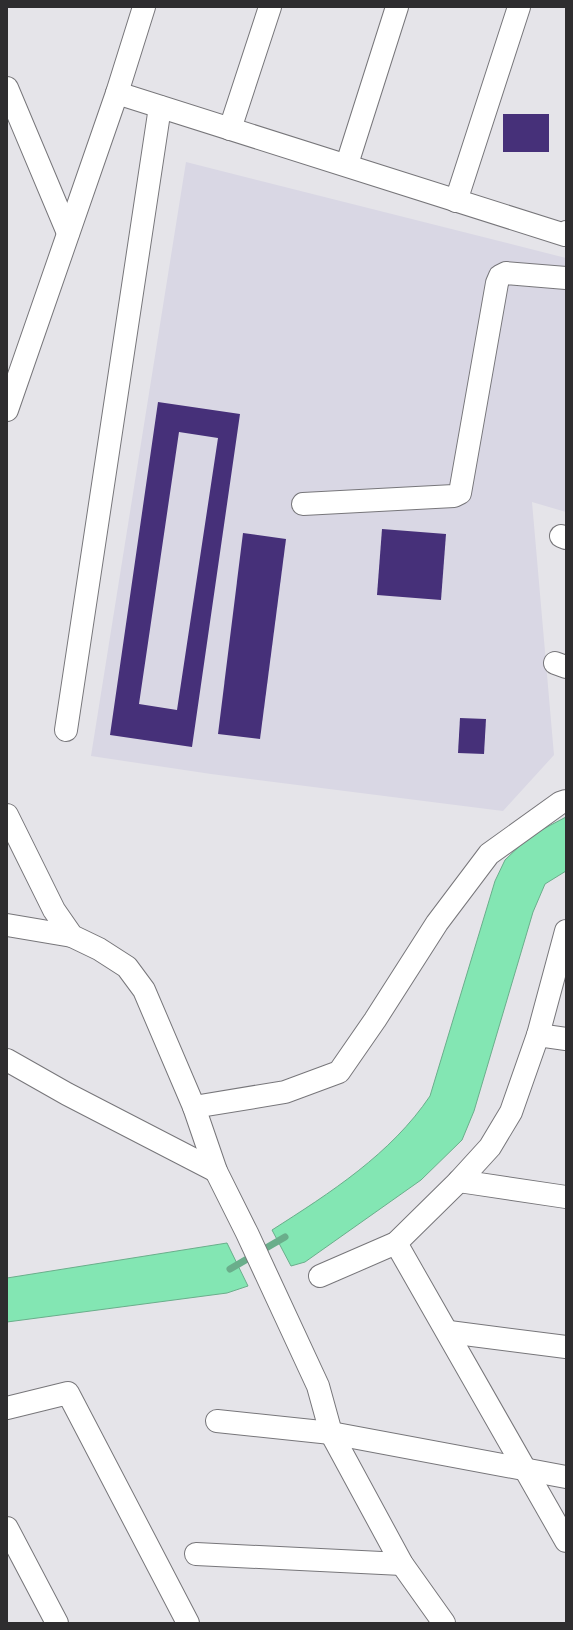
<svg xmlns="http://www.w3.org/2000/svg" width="573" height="1630" viewBox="0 0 573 1630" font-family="'Times New Roman',serif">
  <rect width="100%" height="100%" fill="#e5e4e9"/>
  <path fill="#d9d7e4" d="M186,162L566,258V512L532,502L554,755L503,811L211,774L91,756Z"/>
  <g fill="#83e6b3" stroke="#6aae8b">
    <path d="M566,817V871L545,884L533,912L474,1111L462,1140L421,1180L305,1262L291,1266L272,1230C330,1193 391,1154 430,1096L495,881L505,860L530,836Z"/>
    <path d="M227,1243L248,1286L227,1293L7,1322V1278Z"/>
  </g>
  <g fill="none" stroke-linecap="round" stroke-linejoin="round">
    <path stroke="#6aae8b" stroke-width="7" d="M230,1269L285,1237"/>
  </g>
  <g fill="#463079" fill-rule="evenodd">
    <rect x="503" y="114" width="46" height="38"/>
    <path d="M158,402L240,414L192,747L110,735ZM179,432L218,438L177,710L139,704Z"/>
    <path d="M382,529L446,534L441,600L377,595Z"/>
    <path d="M243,533L286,539L260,739L218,734Z"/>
    <path d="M460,718L486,719L484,754L458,753Z"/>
  </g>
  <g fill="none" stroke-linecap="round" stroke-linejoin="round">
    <g stroke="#77767a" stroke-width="24">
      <g id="minor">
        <path d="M7,88L68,233"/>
        <path d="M117,93L565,235L566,232"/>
        <path d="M230,129L270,7"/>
        <path d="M347,164L397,7"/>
        <path d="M456,201L519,7"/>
        <path d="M7,410L117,93L144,7"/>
        <path d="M303,504L454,496L460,493L497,283L500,276L506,273L566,278"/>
        <path d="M561,536L566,538"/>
        <path d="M555,663L566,667"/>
        <path d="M66,730L160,107"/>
        <path d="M7,815L54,910L72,936L99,949L127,967L144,990L194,1107L216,1171L247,1233L318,1386L331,1433L402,1564L444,1623"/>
        <path d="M7,925L72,936"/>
        <path d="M538,1035L566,1039"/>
        <path d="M7,1060L67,1094L216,1171"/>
        <path d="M194,1107L285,1092L339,1072L375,1020L437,923L489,854L560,803L566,801"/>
        <path d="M459,1181L566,1197"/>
        <path d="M396,1243L566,1541"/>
        <path d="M320,1276L396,1243L459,1181L490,1147L511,1112L538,1035L566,931"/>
        <path d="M449,1332L566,1347"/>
        <path d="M7,1408L68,1393L188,1623"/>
        <path d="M217,1421L331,1433L566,1477"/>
        <path d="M7,1528L57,1623"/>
        <path d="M196,1554L402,1564"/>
      </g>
    </g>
    <use href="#minor" stroke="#fff" stroke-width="22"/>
  </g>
  <rect width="573" height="1630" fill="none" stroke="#2e2d2f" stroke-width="16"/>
</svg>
